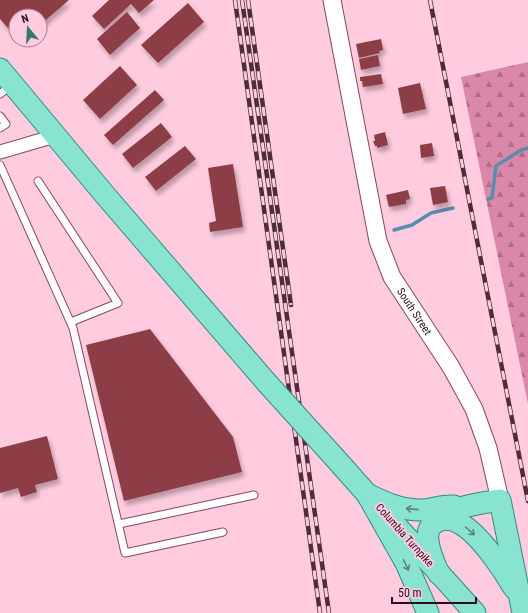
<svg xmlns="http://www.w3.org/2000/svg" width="528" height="613" viewBox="0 0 528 613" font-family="'Roboto Condensed',sans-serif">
  <defs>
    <pattern id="forest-firs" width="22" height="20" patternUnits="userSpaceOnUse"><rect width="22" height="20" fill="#db88a8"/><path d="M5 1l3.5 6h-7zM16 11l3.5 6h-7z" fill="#b26e88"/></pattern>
    <filter id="shadow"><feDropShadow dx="2.5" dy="4.5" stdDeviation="2" flood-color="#0004"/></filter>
  </defs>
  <rect width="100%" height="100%" fill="#feccde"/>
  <path fill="url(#forest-firs)" d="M528,62V404L461,77Z"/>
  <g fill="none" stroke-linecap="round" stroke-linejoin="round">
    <g stroke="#588cb3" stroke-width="3.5">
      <path d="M488,199L492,198L496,166L521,150L528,148"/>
      <path d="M394,230L412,225L431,213L453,208"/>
    </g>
  </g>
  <g fill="#8c3c44" filter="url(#shadow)">
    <path d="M0,0H69L40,25V16H16V37L0,19Z"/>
    <path d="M109,0H154L139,13L131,4L104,29L92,16Z"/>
    <path d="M188,3L204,22L158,63L141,45Z"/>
    <path d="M127,12L140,28L110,55L97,39Z"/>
    <path d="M381,39L383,50L379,51L380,53L359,58L356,44Z"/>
    <path d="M378,55L380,66L361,70L359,59Z"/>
    <path d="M120,66L137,85L100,119L83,100Z"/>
    <path d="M381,74L383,84L363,87L362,81H360V77Z"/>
    <path d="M420,83L426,109L403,114L398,88Z"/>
    <path d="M155,90L164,100L113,145L104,135Z"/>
    <path d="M161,123L172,137L133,168L122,154Z"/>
    <path d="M385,132L388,145L377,148V146H375L373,141H375L374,135Z"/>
    <path d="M432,143L434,156L421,158L420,145Z"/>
    <path d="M185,146L196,159L156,191L145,177Z"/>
    <path d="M233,164L243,227L210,232L209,223L216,221L208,168Z"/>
    <path d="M445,186L448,202L433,205L430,188Z"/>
    <path d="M408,190L410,199L406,200V204L389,207L386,195Z"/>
    <path d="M150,329L233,437L242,472L124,501L86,345Z"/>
    <path d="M47,436L58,479L35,485L37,492L21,497L18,488L0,493V448Z"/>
  </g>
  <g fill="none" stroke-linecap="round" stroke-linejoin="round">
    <g stroke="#8c4562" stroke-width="9">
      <g id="service">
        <path d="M0,94L11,85"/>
        <path d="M0,116L6,124L0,128"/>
        <path d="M0,165L73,328L125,553L223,532"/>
        <path d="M38,181L118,303L71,322"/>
        <path d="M119,524L254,495"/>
      </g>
    </g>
    <g stroke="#8c4562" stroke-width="15">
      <path id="minor" d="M0,152L55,136"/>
    </g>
    <g stroke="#8c4562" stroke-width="19">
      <g id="tertiary">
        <path id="s1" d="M332,0L378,241L392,277L451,367L474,409L488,448L500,500"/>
      </g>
    </g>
    <g stroke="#348c7c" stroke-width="23">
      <g id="primary">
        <path d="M0,69L105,195L267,383"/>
        <path d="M335,458L367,494L406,563L428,613"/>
        <path d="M367,494C385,503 403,511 424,510C434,509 443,505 454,506"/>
        <path d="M392,521L475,613"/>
        <path d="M433,524C451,506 476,504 500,500L523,613"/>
        <path d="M439,574C433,560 416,526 441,520C448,518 455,520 461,524C480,535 503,569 514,588"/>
      </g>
    </g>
    <use href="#service" stroke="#fff" stroke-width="7"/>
    <use href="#minor" stroke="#fff" stroke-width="13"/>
    <use href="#tertiary" stroke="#fff" stroke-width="17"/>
    <use href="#primary" stroke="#88e3d0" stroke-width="21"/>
    <g stroke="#4d2d3a" stroke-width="4.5">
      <g id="rail">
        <path d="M235,0L320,613"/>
        <path d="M242,0L329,613"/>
        <path d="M248,0L291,305"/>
        <path d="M430,0L528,501"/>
      </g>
    </g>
    <use href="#rail" stroke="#feccde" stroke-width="3" stroke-dasharray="9" stroke-linecap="butt"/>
    <g stroke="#348c7c" stroke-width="23" stroke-linecap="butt">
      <path id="primary-bridge" d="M267,383L335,458"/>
    </g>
    <use href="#primary-bridge" stroke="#88e3d0" stroke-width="21"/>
  </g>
  <defs><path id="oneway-shaft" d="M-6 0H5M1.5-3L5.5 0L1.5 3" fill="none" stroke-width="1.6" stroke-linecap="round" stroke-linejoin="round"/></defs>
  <g stroke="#5e837e">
    <use href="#oneway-shaft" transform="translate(412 509) rotate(-174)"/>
    <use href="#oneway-shaft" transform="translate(470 531) rotate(42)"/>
    <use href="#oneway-shaft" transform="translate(406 565) rotate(64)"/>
  </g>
  <g text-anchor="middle" stroke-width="4" stroke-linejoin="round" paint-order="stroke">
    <g font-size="11" fill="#2b0e1a" stroke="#feccde">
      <text dy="4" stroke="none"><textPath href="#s1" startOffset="325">South Street</textPath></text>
      <text transform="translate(405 535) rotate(48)" y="4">Columbia Turnpike</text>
    </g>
  </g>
  <g transform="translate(28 28) rotate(342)"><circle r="19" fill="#feccde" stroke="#aa8090"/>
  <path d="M0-3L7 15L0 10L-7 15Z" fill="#367868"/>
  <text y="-6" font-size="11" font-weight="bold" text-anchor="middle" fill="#2b0e1a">N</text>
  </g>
  <path d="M392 597v6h84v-6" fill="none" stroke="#2b0e1a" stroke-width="2"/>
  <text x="398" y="597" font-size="12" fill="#2b0e1a" stroke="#feccde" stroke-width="3" paint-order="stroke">50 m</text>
</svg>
